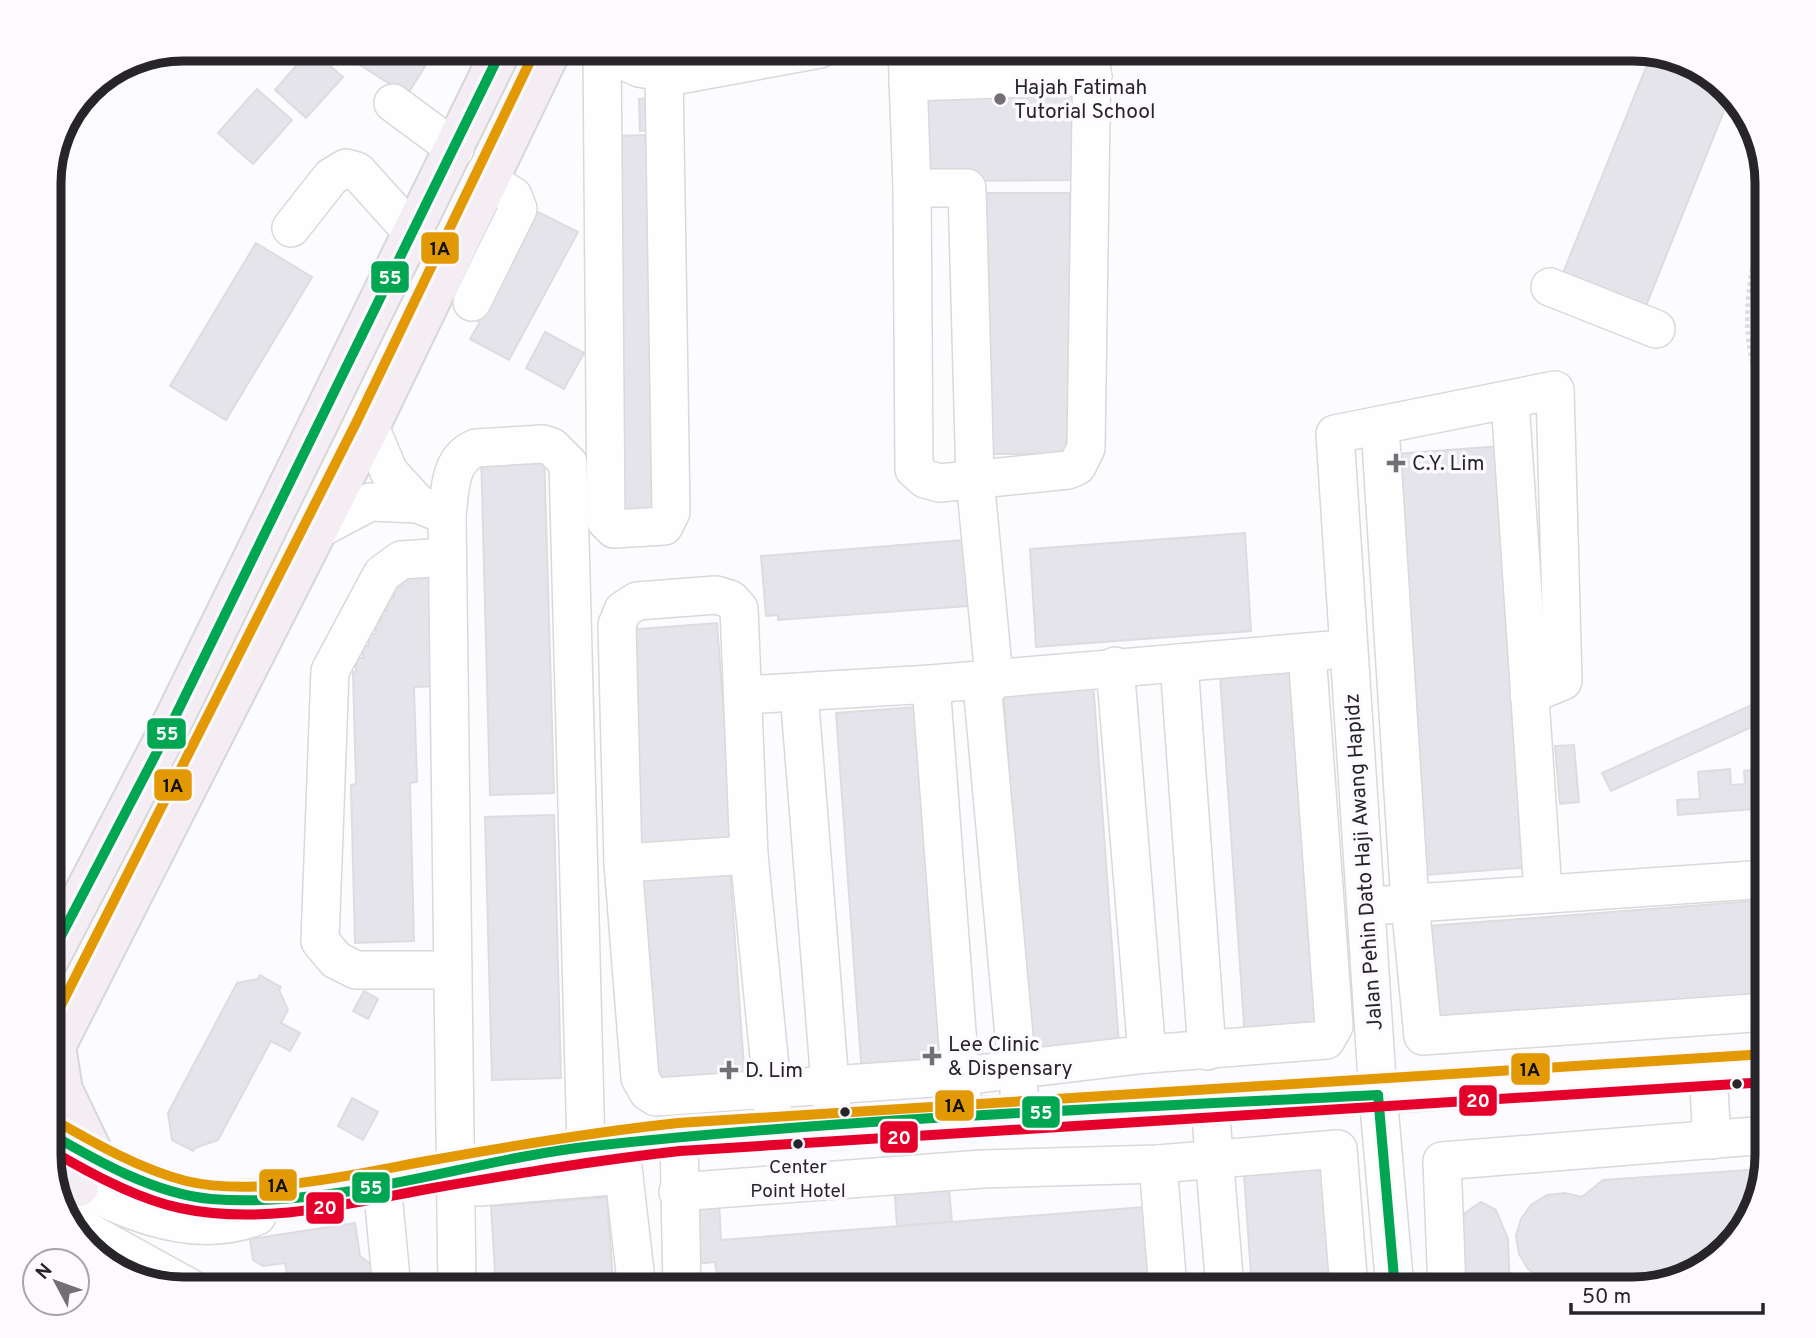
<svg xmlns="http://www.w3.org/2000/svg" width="1816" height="1338" viewBox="0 0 1816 1338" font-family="Overpass,sans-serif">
  <rect width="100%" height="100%" fill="#fcfbfd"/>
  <g fill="#e5e4eb" stroke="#dddcdf" stroke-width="2">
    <path d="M311,49L343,77L306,118L275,90Z"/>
    <path d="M366,49H436L407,95L357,63Z"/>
    <path d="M1651,55L1714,76L1730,96L1646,306L1563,273Z"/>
    <path d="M257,89L292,120L253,164L218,133Z"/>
    <path d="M1082,89V180L924,181L925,90Z"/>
    <path d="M653,98L654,130L640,131L639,99Z"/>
    <path d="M645,135V142H653V524L611,519L615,136Z"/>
    <rect x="985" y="193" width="85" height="261"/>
    <path d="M538,212L578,232L509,360L470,339L480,322L469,316L487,307L523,241L512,235L521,218L532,224Z"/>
    <path d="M256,243L312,277L226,420L170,386Z"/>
    <path d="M545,332L584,353L564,389L526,368Z"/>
    <path d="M1501,446L1531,867L1425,875L1395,454Z"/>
    <path d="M544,450L554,793L490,795L481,452Z"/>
    <path d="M1245,533L1251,631L1036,647L1030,549Z"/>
    <path d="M976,539L981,605L778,620V615L766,616L761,556Z"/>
    <path d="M436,573L439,686L414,687L417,782L410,783L414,941L355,943L351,785L356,784L353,672H356V658H363V646H369V634H376L375,622H381V611H387V598H394L393,587H402L401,575Z"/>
    <path d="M717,623L733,838L640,845L625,630Z"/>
    <path d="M1298,669L1324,1032L1245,1038L1220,675Z"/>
    <path d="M1093,681L1119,1045L1029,1052L1003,688Z"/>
    <path d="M1767,698V720L1611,791L1602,773Z"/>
    <path d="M916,707L942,1070L862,1076L836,713Z"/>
    <path d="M1574,745L1579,802L1560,804L1555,746Z"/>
    <path d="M1730,769L1731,785L1745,784L1744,771L1764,769L1767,808L1678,815L1677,800L1700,799L1698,772Z"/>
    <path d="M554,815L561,1078L492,1080L485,817Z"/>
    <path d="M730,869L745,1082L648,1089L634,876Z"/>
    <path d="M1767,900V994L1434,1020L1428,926Z"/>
    <path d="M260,975L281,987L279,990L288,1010L281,1023L300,1033L290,1051L271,1041L218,1140L195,1148L193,1151L172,1140L168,1113L237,983L258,979Z"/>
    <path d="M364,991L378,999L368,1019L353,1011Z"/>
    <path d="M352,1098L378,1112L363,1140L338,1126Z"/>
    <path d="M1323,1154L1333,1289H1252L1243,1160Z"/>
    <path d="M1762,1169L1740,1236L1693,1275L1633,1289H1537L1542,1280L1528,1269L1519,1254L1516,1236L1521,1219L1531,1205L1547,1195L1565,1193L1582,1197L1603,1180Z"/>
    <path d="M948,1179L952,1222L897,1226L894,1184Z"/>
    <path d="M607,1197L613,1282L617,1289H496L491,1206Z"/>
    <path d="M719,1202L721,1240L1144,1207L1150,1289H719L715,1262L697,1264L693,1204Z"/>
    <path d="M1481,1202L1496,1210L1508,1239L1510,1289H1460L1458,1234L1465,1213Z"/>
    <path d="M355,1223L360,1256L373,1266L375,1281L369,1289H305L287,1274L285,1263L263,1266L253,1260L250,1239Z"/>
  </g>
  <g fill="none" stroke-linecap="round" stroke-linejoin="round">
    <g stroke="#d9d8db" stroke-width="40">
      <g id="minor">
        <path d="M599,49L639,68L679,75L820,49"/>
        <path d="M907,49L912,188"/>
        <path d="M602,50L606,521L614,529L664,526L671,512L664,74"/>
        <path d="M908,82L1093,76"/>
        <path d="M393,103L455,149"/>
        <path d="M291,228L331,177L346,168L357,171L413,233"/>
        <path d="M1550,287L1656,329"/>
        <path d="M472,302L518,209L513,196L489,181"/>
        <path d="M1510,401L1543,892"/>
        <path d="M1380,426L1410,903L1423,1036L1767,1012"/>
        <path d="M370,427L389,472L418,504"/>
        <path d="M319,529L370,502L418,504L447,516"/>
        <path d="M447,557L401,560L382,574L330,671L320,941L336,960L356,970H453"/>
        <path d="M1179,663L1207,1051"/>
        <path d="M1115,666L1147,1054"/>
        <path d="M931,684L962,1099"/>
        <path d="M799,692L832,1109"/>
        <path d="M745,695L931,684L1331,650"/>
        <path d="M623,863L749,855"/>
        <path d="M1386,905L1767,879"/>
        <path d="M1708,1073L1712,1140"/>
        <path d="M1210,1105L1225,1289"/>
        <path d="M1021,1113L983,695L994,677L975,479L967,188H912L914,469L925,479L940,483L1068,470L1077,466L1086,448L1092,49"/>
        <path d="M773,1131L772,1087L749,855L739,609L730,599L716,595L637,601L623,610L617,625L623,863L640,1078L648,1092L656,1097L961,1076L1147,1054L1326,1040L1334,1026L1307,653"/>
        <path d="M49,1133L97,1161L181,1194L212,1199L300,1198L586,1147L679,1137L1021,1113L1378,1095L1767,1068"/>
        <path d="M679,1137L682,1289"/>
        <path d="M621,1151L637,1289"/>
        <path d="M1158,1164L1168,1289"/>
        <path d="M52,1172C112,1204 188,1244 257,1216"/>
        <path d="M382,1183L392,1289"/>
        <path d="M479,1187L624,1175"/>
        <path d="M678,1192L982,1169L1158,1164L1338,1149L1349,1289"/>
        <path d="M67,1220L192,1289"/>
        <path d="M457,1289L447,516C450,490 449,459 476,448L543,444L552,447L568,463L586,1147"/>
        <path d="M1395,1289L1378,1095L1335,434L1555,390L1563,681L1529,695"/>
        <path d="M1447,1289L1442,1161L1767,1135"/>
      </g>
    </g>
    <g stroke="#d7d6d8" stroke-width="42">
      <g id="major">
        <path d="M49,960L169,729L502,49"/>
        <path d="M56,1047L63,1090L97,1161"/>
        <path d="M49,1060L370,427L552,49"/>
        <path d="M56,1188L79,1187"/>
      </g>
    </g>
    <path stroke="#dddcdd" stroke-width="4.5" stroke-dasharray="3.5 3.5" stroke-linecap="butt" d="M1767,222C1749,257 1741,326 1753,364C1757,374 1762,384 1767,394"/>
    <use href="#minor" stroke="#fffeff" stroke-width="37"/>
    <use href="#major" stroke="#f4eef4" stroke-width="38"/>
    <g stroke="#fcfafe" stroke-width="16">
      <g id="bus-1">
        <path d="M49,959L169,729L502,49"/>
        <path d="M1378,1095L1395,1289"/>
        <path d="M49,1133C97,1161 155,1194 211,1199C340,1209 467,1160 593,1146C854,1118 1116,1108 1378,1095"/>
      </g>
    </g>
    <g stroke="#fcfafe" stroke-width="16">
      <path id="bus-2" d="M49,1149C87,1172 137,1199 180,1208C263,1226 351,1203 433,1188C515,1174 597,1160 680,1151L1767,1082"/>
    </g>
    <g stroke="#fcfafe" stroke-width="16">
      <g id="bus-3">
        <path d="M49,1029L357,421L536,49"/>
        <path d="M56,1121C96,1144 140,1169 186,1181C256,1198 356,1174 427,1161C511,1146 593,1132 678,1123L1766,1054"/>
      </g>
    </g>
    <use href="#bus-1" stroke="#00a651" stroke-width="10"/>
    <use href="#bus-2" stroke="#e4002b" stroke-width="10"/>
    <use href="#bus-3" stroke="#e29904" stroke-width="10"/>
  </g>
  <g fill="#727073" stroke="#fcfafe" stroke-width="2.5">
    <circle cx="1000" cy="99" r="7"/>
    <path d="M1392.5 452.5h7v7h7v7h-7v7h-7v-7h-7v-7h7z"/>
    <path d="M928.5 1045.5h7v7h7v7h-7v7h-7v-7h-7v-7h7z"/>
    <path d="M725.5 1059.5h7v7h7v7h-7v7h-7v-7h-7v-7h7z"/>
  </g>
  <g fill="#272529" stroke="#fcfafe" stroke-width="2.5">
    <circle cx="1737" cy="1084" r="6"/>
    <circle cx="845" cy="1112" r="6"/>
    <circle cx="798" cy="1144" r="6"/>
  </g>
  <g text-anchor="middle" stroke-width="7" stroke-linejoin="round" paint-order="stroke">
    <g font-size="19" fill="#272529" stroke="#fcfafe">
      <text x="798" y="1173">Center<tspan x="798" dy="24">Point Hotel</tspan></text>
    </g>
    <g font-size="21" fill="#272529" stroke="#fcfafe" text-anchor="start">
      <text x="1014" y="94">Hajah Fatimah<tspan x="1014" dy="24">Tutorial School</tspan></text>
      <text x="1412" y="470">C.Y. Lim</text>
      <text x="948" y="1051">Lee Clinic<tspan x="948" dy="24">&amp; Dispensary</tspan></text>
      <text x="745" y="1077">D. Lim</text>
    </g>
    <g font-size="21" fill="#272529" stroke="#fcfafe">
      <text transform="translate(1363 862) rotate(-94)" y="7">Jalan Pehin Dato Haji Awang Hapidz</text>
    </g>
  </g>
  <path d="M0 0H1816V1338H0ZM183 61H1633A122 122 0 0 1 1755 183V1155A122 122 0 0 1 1633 1277H183A122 122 0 0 1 61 1155V183A122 122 0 0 1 183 61Z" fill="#fcfafe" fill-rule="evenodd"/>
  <path fill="none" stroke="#272529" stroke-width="9" d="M183 61H1633A122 122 0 0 1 1755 183V1155A122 122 0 0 1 1633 1277H183A122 122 0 0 1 61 1155V183A122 122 0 0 1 183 61Z"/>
  <g stroke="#fcfafe" stroke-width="2.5">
    <rect x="420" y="231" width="40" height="34" rx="7" fill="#e29904"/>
    <rect x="370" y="260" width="40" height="34" rx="7" fill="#00a651"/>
    <rect x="146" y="717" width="41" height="33" rx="7" fill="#00a651"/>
    <rect x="153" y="768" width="40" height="34" rx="7" fill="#e29904"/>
    <rect x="1510" y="1052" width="41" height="34" rx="7" fill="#e29904"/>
    <rect x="1458" y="1084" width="40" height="33" rx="7" fill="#e4002b"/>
    <rect x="934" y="1089" width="41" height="33" rx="7" fill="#e29904"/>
    <rect x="1021" y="1095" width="40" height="34" rx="7" fill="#00a651"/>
    <rect x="879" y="1120" width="40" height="34" rx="7" fill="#e4002b"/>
    <rect x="258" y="1168" width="40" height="34" rx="7" fill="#e29904"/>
    <rect x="351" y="1171" width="40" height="33" rx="7" fill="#00a651"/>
    <rect x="305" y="1191" width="40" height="34" rx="7" fill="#e4002b"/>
  </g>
  <g font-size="19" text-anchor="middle" font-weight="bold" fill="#fff">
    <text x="390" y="284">55</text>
    <text x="167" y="740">55</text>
    <text x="1478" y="1107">20</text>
    <text x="1041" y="1119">55</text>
    <text x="899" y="1144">20</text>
    <text x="371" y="1194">55</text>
    <text x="325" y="1214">20</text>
  </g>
  <g font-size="19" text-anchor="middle" font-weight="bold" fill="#111">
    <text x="440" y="255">1A</text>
    <text x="173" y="792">1A</text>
    <text x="1530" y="1076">1A</text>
    <text x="955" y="1112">1A</text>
    <text x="278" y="1192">1A</text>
  </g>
  <g transform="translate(56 1282) rotate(311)"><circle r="33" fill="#fcfafe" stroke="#a7a5a9" stroke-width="2"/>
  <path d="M0-5L12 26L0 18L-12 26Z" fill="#727073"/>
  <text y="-10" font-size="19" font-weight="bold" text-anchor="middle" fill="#272529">N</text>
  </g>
  <path d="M1571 1303v10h192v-10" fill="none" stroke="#272529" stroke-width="3.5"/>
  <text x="1582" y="1303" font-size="21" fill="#272529" stroke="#fcfafe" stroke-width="5" paint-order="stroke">50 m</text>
</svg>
